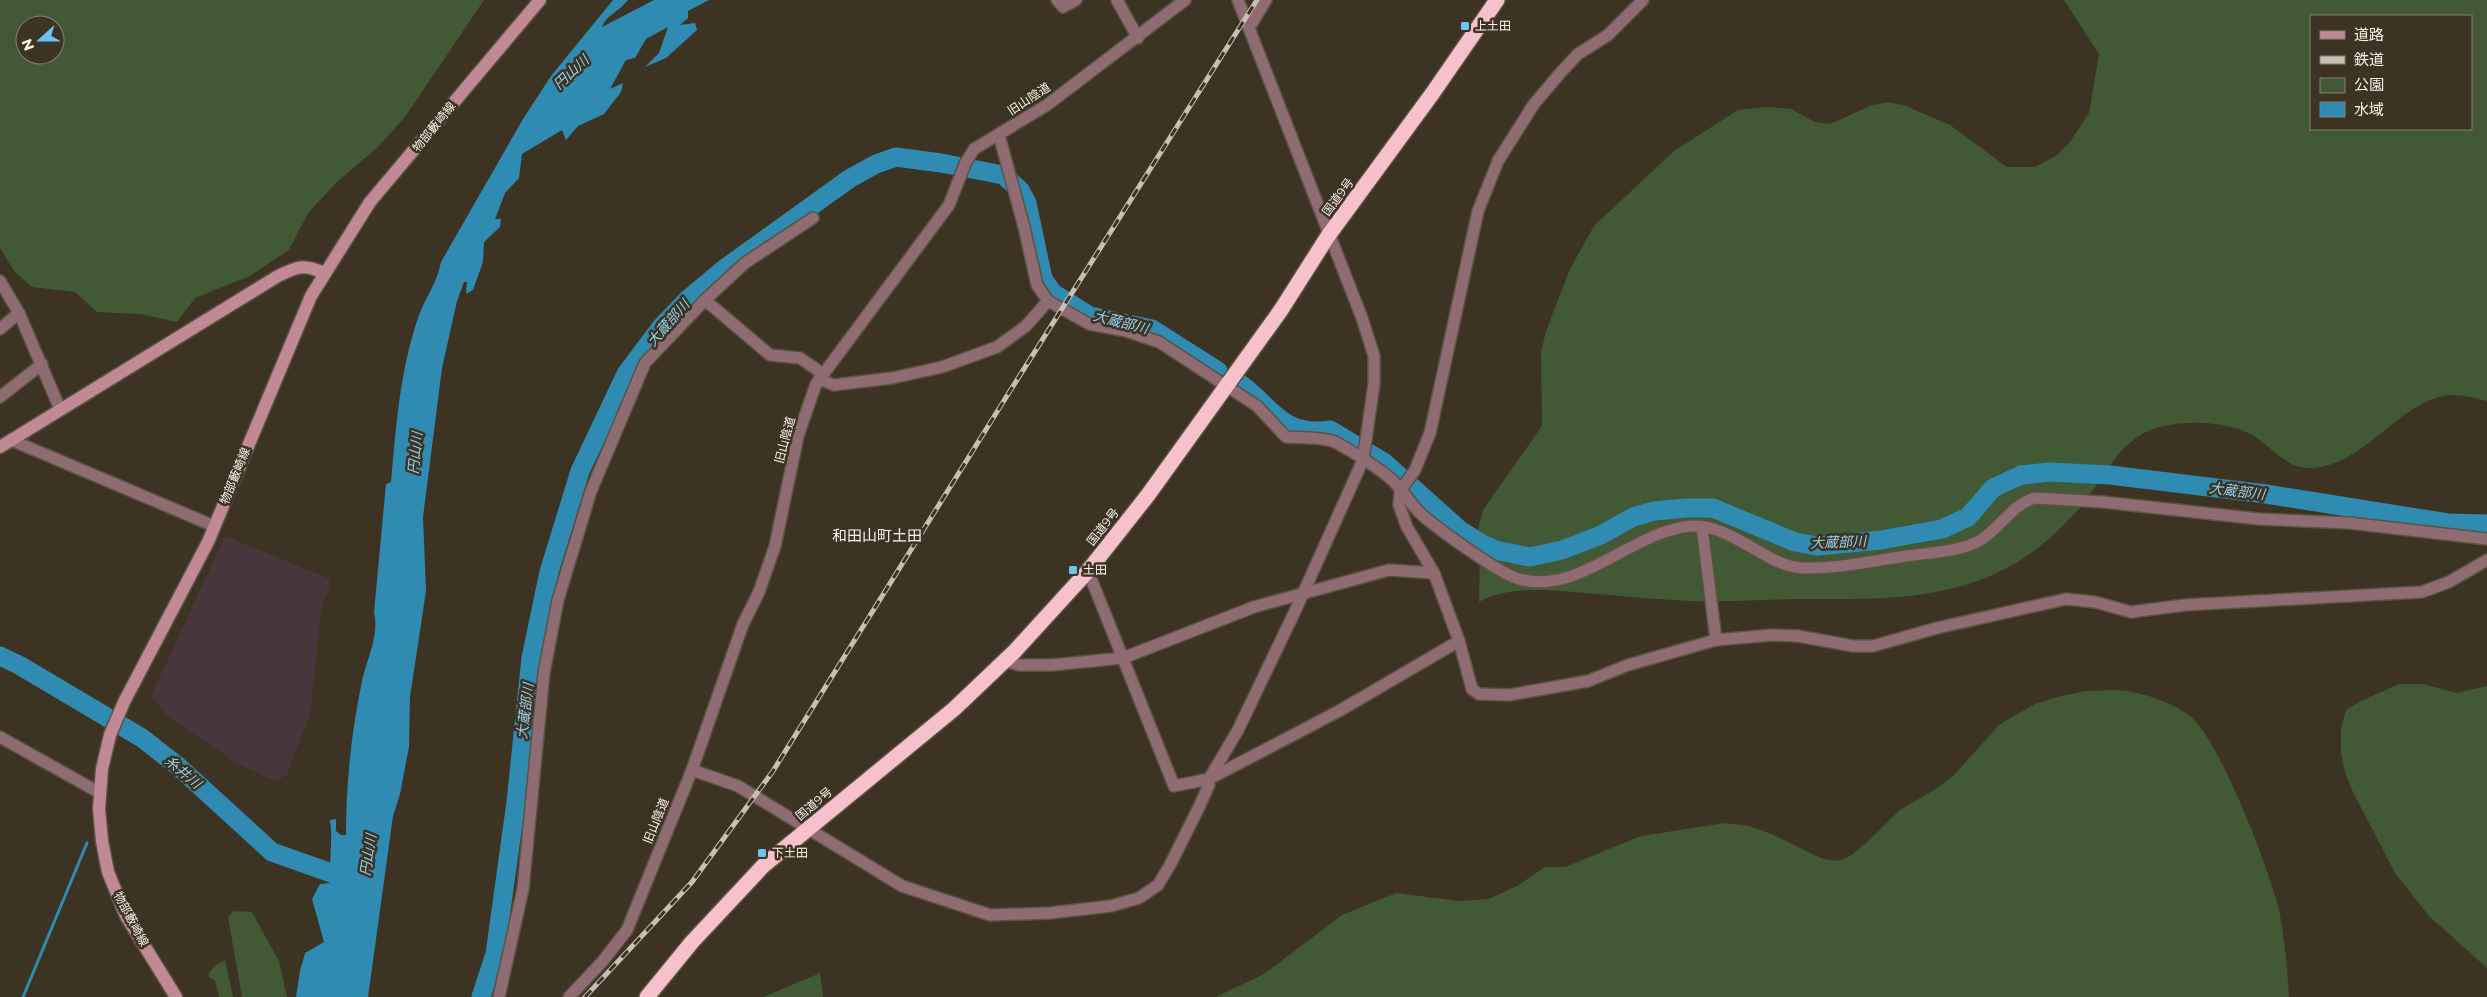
<svg xmlns="http://www.w3.org/2000/svg" width="2487" height="997" viewBox="0 0 2487 997" font-family="Montserrat,'Noto Sans JP',sans-serif">
  <rect width="100%" height="100%" fill="#3d3322"/>
  <path fill="#49363d" d="M225,536L330,579L329,590L322,604L310,714L287,775L275,781L236,763L167,715L151,696Z"/>
  <g fill="#415935" fill-rule="evenodd">
    <path d="M0,0H484L405,117L377,148L338,181L308,213L289,250L250,276L195,298L177,322L140,314L97,312L75,292L32,287L15,272L0,248ZM25,25H55V55H25Z"/>
    <path d="M2064,0H2487V401C2473,398 2458,393 2443,396C2396,406 2365,464 2313,468C2286,470 2273,447 2252,435C2223,419 2167,418 2139,436C2115,451 2103,478 2086,500C2051,544 2009,574 1954,588C1904,601 1851,599 1799,599C1763,600 1725,602 1688,601C1658,599 1629,597 1599,594C1561,592 1514,583 1479,602L1480,553L1477,532L1483,510L1542,426L1541,352L1546,331L1570,269L1594,226L1674,151L1738,110L1768,107L1791,109L1815,122L1830,124L1870,106L1888,102L1906,106L1950,125L2007,167H2035L2056,156L2070,142L2089,113L2099,54ZM2311,16H2471V129H2311Z"/>
    <path d="M2399,684H2423L2457,693L2487,686V968L2429,916L2395,873L2353,792L2345,772L2341,753V728L2346,710L2361,701Z"/>
    <path d="M2086,691C2101,691 2117,689 2132,692C2151,695 2176,705 2191,717C2220,741 2270,871 2279,910C2285,939 2287,968 2289,997H1216L1264,974L1342,915L1396,893L1459,901L1489,899L1517,886L1545,867H1565L1641,836L1725,823L1749,826L1769,833L1823,859L1838,861L1850,856L1864,845L1901,809L1936,789L1954,775L2000,724L2035,704L2061,696Z"/>
    <path d="M234,911L252,912L279,961L287,997H242L228,917Z"/>
    <path d="M225,960L233,997H219L215,981L209,977V973L217,964Z"/>
    <path d="M820,973L823,997H764Z"/>
  </g>
  <path fill="#308bb3" d="M613,0H628C620,11 606,15 602,27L654,0H709L688,11V18L680,25L695,23L697,30L666,58L645,67L659,53L668,27L646,39L635,58L626,60L610,89L623,83L621,92L604,114L578,126L566,140L562,130L522,154L519,178L505,193L495,219H501L500,227L484,242L483,262L473,290L466,294L467,282H464L457,301L442,368L423,517L426,591L410,697L409,747L400,794L393,816L368,997H296L300,971L305,953L324,942L312,899L320,884L330,883C329,861 333,840 330,820L336,819V831L341,835H346C346,785 351,735 361,686C365,662 380,637 374,612L386,484L391,482C396,426 400,369 419,315C426,297 437,283 441,262L523,119L551,76Z"/>
  <g fill="none" stroke-linecap="round" stroke-linejoin="round">
    <path stroke="#308bb3" stroke-width="3" d="M23,997L87,843"/>
    <g stroke="#308bb3" stroke-width="19">
      <path d="M1239,383C1274,408 1281,437 1330,430L1385,463L1460,530L1482,544L1495,550L1530,557L1562,550L1601,535L1633,517L1654,511L1687,508H1713L1795,542L1817,546L1881,540L1942,529L1968,517L1993,488L2021,475L2049,472L2110,475L2266,494L2448,523L2487,524"/>
      <path d="M0,656L19,665L142,738L179,767L272,852L354,881"/>
      <path d="M481,997L495,954L516,802L531,658L549,572L580,471L626,374L662,326L688,299L724,269L849,179L876,164L896,157L941,163L1003,175L1020,190L1027,203L1043,279L1053,293L1090,316L1152,329L1218,371"/>
    </g>
    <g stroke="#5b5242" stroke-width="14">
      <g id="street">
        <path d="M1057,0L1063,7L1076,0"/>
        <path d="M1117,0L1138,38"/>
        <path d="M1643,0L1608,35L1578,54L1562,71L1534,104L1498,161L1478,211L1430,433L1415,470L1400,491L1399,505L1407,527L1434,573L1459,641L1472,689L1479,694L1509,695L1588,681L1628,665L1716,640L1772,635L1798,636L1853,646H1873L1937,628L2066,599L2095,602L2131,612L2185,605L2422,592L2449,582L2487,560"/>
        <path d="M1249,28L1266,0"/>
        <path d="M999,135L1024,227L1037,285L1048,301L1089,324L1126,331L1159,342L1257,406L1286,437C1300,438 1318,437 1332,441C1343,445 1383,471 1392,480C1402,489 1409,502 1419,512C1432,525 1499,573 1516,578C1577,599 1633,529 1693,526C1733,525 1766,566 1802,568C1836,569 1872,561 1906,556C1929,553 1958,552 1979,541C2000,529 2012,504 2035,498L2103,502L2259,519L2349,523L2487,539"/>
        <path d="M0,281L19,313L60,409"/>
        <path d="M705,300L745,263L813,218"/>
        <path d="M0,329L19,313"/>
        <path d="M819,379L834,385L892,378L942,367L997,347L1026,326L1048,301"/>
        <path d="M0,397L42,364"/>
        <path d="M11,440L214,526"/>
        <path d="M1702,527L1716,640"/>
        <path d="M1088,571L1174,786L1209,779L1339,711L1459,641"/>
        <path d="M1005,661L1019,665H1052L1123,658L1254,607L1389,570L1434,573"/>
        <path d="M0,737L100,793"/>
        <path d="M692,770L738,786L902,886L990,915L1050,913L1111,906L1139,898L1158,885L1170,865L1199,807L1209,785V779L1238,730L1297,607L1363,460L1374,384V356L1362,318L1238,0"/>
        <path d="M499,997L523,889L544,673L558,600L591,491L645,363L705,300L770,355L800,358L823,374"/>
        <path d="M569,997L602,962L627,930L692,770L743,624L759,592L775,546L798,436L816,384L949,205L965,164L974,149L1047,105L1185,0"/>
      </g>
    </g>
    <g stroke="#5b5242" stroke-width="15">
      <g id="secondary">
        <path d="M0,447L278,276C298,266 304,264 324,273"/>
        <path d="M176,997L126,916L108,872L102,841L99,809L102,769L110,735L124,702L208,542L311,296L370,202L540,0"/>
      </g>
    </g>
    <g stroke="#5b5242" stroke-width="18">
      <path id="highway" d="M647,997L692,942L763,866L954,709L1014,652L1088,571L1148,495L1281,310L1328,236L1432,94L1497,0"/>
    </g>
    <use href="#street" stroke="#8f6b72" stroke-width="11"/>
    <use href="#secondary" stroke="#c18994" stroke-width="12"/>
    <use href="#highway" stroke="#f6c1cb" stroke-width="15"/>
    <g stroke="#c7bfb4" stroke-width="5">
      <path id="rail" d="M585,997L692,882L773,771L1010,391L1257,0"/>
    </g>
    <use href="#rail" stroke="#3d3322" stroke-width="3" stroke-dasharray="9" stroke-linecap="butt"/>
  </g>
  <g fill="#6bc3f2" stroke="#3d3322" stroke-width="2">
    <rect x="1460" y="21" width="10" height="10" rx="2.5"/>
    <rect x="1068" y="565" width="10" height="10" rx="2.5"/>
    <rect x="757" y="848" width="10" height="10" rx="2.5"/>
  </g>
  <g text-anchor="middle" stroke-width="5" stroke-linejoin="round" paint-order="stroke">
    <g font-size="12" fill="#f9f3e9" stroke="#3d3322" text-anchor="start">
      <text x="1475" y="30">上土田</text>
      <text x="1083" y="574">土田</text>
      <text x="772" y="857">下土田</text>
    </g>
    <g font-size="12" fill="#f9f3e9" stroke="#3d3322">
      <text transform="translate(1029 99) rotate(-33)" y="4">旧山陰道</text>
      <text transform="translate(434 127) rotate(-51)" y="4">物部藪崎線</text>
      <text transform="translate(1338 197) rotate(-53)" y="4">国道9号</text>
      <text transform="translate(785 440) rotate(-75)" y="4">旧山陰道</text>
      <text transform="translate(235 476) rotate(-68)" y="4">物部藪崎線</text>
      <text transform="translate(1103 527) rotate(-52)" y="4">国道9号</text>
      <text transform="translate(814 804) rotate(-40)" y="4">国道9号</text>
      <text transform="translate(656 821) rotate(-68)" y="4">旧山陰道</text>
      <text transform="translate(131 919) rotate(62)" y="4">物部藪崎線</text>
    </g>
    <g font-size="14" font-style="italic" fill="#91d1f2" stroke="#3d3322">
      <text transform="translate(571 72) rotate(-43)" y="5">円山川</text>
      <text transform="translate(1121 322) rotate(14)" y="5">大蔵部川</text>
      <text transform="translate(668 323) rotate(-49)" y="5">大蔵部川</text>
      <text transform="translate(415 453) rotate(-84)" y="5">円山川</text>
      <text transform="translate(2237 491) rotate(7)" y="5">大蔵部川</text>
      <text transform="translate(1838 542) rotate(-2)" y="5">大蔵部川</text>
      <text transform="translate(525 711) rotate(-83)" y="5">大蔵部川</text>
      <text transform="translate(183 772) rotate(40)" y="5">糸井川</text>
      <text transform="translate(368 855) rotate(-81)" y="5">円山川</text>
    </g>
    <g font-size="15" fill="#f9f3e9" stroke="#3d3322">
      <text x="877" y="541">和田山町土田</text>
    </g>
  </g>
  <rect x="2310" y="15" width="162" height="115" fill="#3d3322" stroke="#888072"/>
  <rect x="2320" y="31" width="25" height="8" fill="#c18994" stroke="#888072"/>
  <text x="2354" y="40" font-size="15" fill="#f9f3e9">道路</text>
  <rect x="2320" y="56" width="25" height="8" fill="#c7bfb4" stroke="#888072"/>
  <text x="2354" y="65" font-size="15" fill="#f9f3e9">鉄道</text>
  <rect x="2320" y="78" width="25" height="15" fill="#415935" stroke="#888072"/>
  <text x="2354" y="90" font-size="15" fill="#f9f3e9">公園</text>
  <rect x="2320" y="102" width="25" height="15" fill="#308bb3" stroke="#888072"/>
  <text x="2354" y="115" font-size="15" fill="#f9f3e9">水域</text>
  <g transform="translate(40 40) rotate(249)"><circle r="24" fill="#3d3322" stroke="#888072"/>
  <path d="M0-4L9 19L0 12L-9 19Z" fill="#6bc3f2"/>
  <text y="-8" font-size="14" font-weight="bold" text-anchor="middle" fill="#f9f3e9">N</text>
  </g>
</svg>
